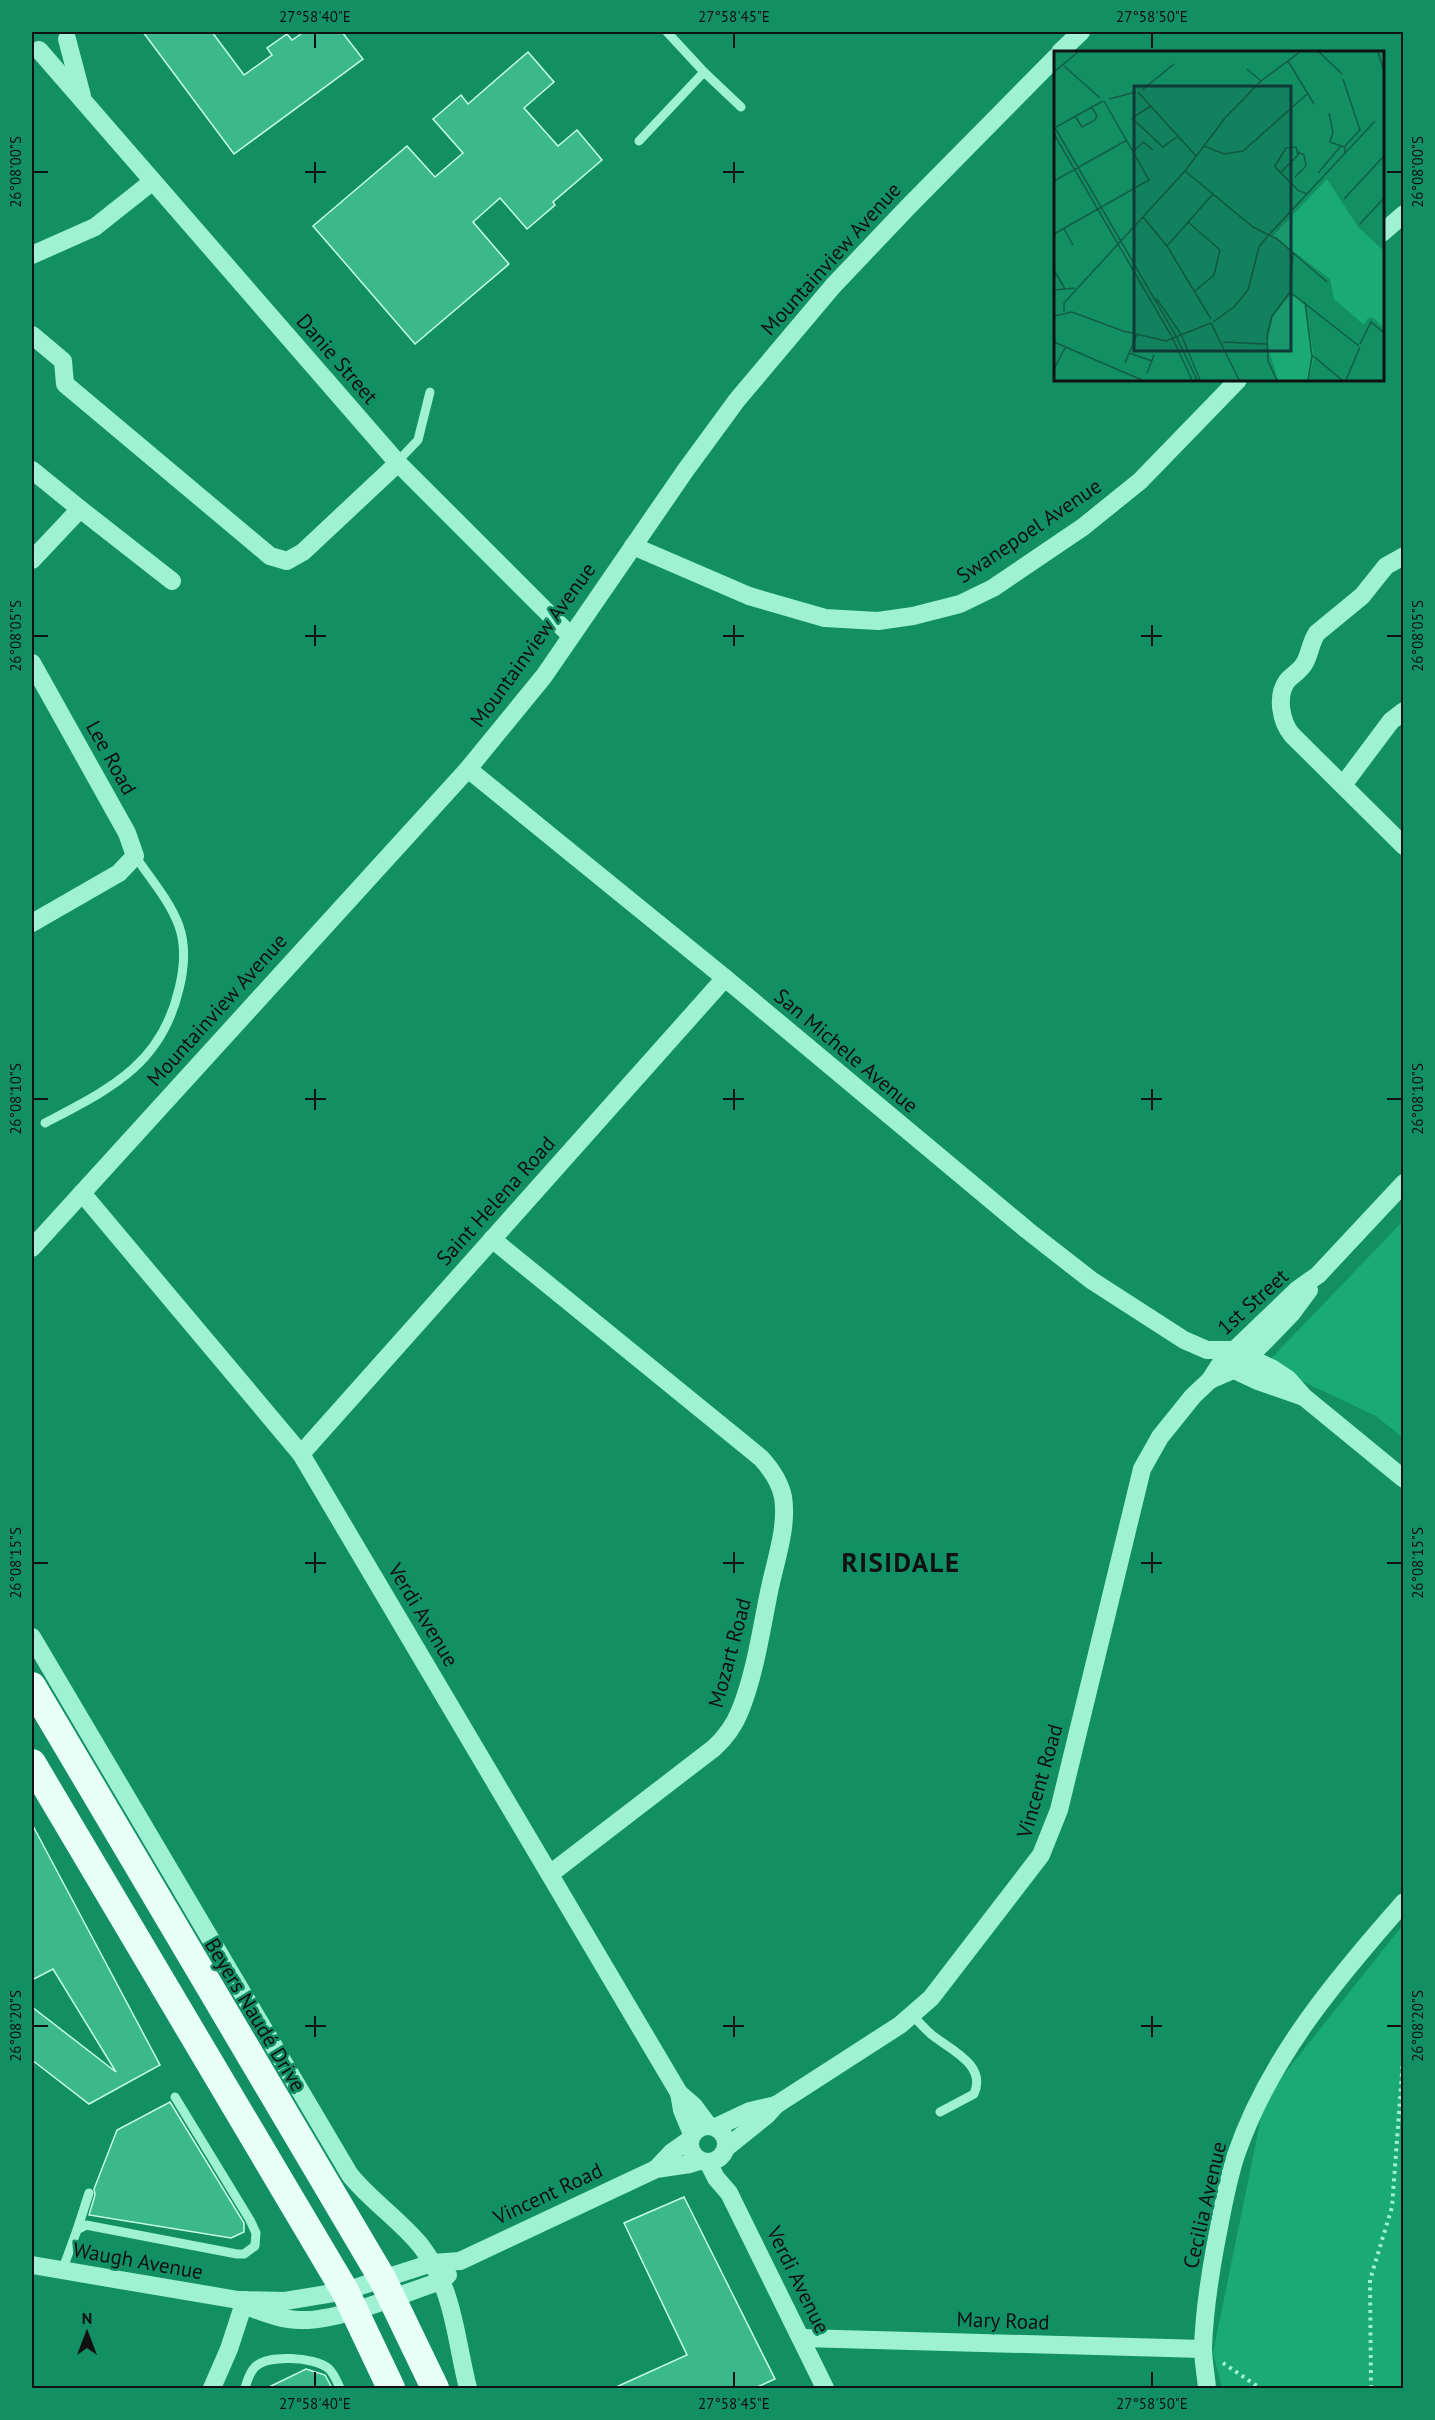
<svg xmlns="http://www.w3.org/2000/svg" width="1435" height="2420" viewBox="0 0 1435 2420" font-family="'PT Sans',sans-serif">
  <rect width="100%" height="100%" fill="#129064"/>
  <g fill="#1aaa76">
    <path d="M1403,1221V1438L1376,1416L1266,1364Z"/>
    <path d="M1403,1925V2388H1222L1213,2353L1265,2098Z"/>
  </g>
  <g fill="#3bb98c" stroke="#c5fde8" stroke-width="1.5">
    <path d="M143,32H212L244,75L272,55L267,48L287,34L292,40L304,32H342L363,59L234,154Z"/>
    <path d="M528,52L554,82L524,108L558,146L577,130L602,160L553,202L555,205L527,229L500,198L473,222L509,264L415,344L313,226L407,146L435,177L463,153L433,119L461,95L468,104Z"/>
    <path d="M32,1824L160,2065L89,2104L32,2060V2007L116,2072L53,1969L32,1980Z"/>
    <path d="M170,2102L244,2223V2232L231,2238L89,2215L95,2195L94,2189L117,2130Z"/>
    <path d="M684,2197L775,2379L755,2388H614L687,2355L624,2223Z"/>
    <path d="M306,2369L325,2375L332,2388H267Z"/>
  </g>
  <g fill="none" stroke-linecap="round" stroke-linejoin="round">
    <g stroke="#9ef2d3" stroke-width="4" stroke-dasharray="3 4.5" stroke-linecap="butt">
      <path d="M1223,2363L1260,2388"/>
      <path d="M1371,2388L1370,2280L1392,2207L1404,2046"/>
    </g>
    <g stroke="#9ef2d3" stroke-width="9">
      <path d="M667,32L704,72L741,107"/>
      <path d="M639,141L704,72"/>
      <path d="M397,462L418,440L430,392"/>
      <path d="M45,1123C109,1089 161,1066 179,989C184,969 186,946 179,926C170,901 150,878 135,856"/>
      <path d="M912,2015C919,2022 925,2029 932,2035C951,2050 987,2065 974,2094L940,2112"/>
      <path d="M77,2230L89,2193"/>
      <path d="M62,2271L77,2230L86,2225L237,2254H244L255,2246L256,2233L250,2220L175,2097"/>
      <path d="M245,2388C247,2381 250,2372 255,2367C268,2354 314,2357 328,2368C334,2373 337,2382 340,2388"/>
    </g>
    <g stroke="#9ef2d3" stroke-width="18">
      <path d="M67,39L82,96"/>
      <path d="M39,50L397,462L571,636"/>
      <path d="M1060,52L1081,32"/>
      <path d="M1382,233L1404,214"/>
      <path d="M32,255L95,227L153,181"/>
      <path d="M32,335L63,361L65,384L270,556L287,561L303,552L398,463"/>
      <path d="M32,470L80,509"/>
      <path d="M633,546L749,596L825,618L878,621L913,616L960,604L993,588L1083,527L1140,481L1238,380"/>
      <path d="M1404,556L1386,566L1362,596L1317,633C1310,643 1310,655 1304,664C1300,671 1292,675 1287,681C1276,696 1281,722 1292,735L1404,846"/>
      <path d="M32,560L80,509L172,581"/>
      <path d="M32,663L127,833L135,856L119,873L32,923"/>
      <path d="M468,769L725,978L1027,1230L1091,1280L1184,1340L1207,1350H1233L1273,1369L1288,1379L1304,1397L1404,1479"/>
      <path d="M1343,785L1391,721L1404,711"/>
      <path d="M82,1193L301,1454L679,2093L682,2110L692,2134"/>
      <path d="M492,1239L761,1458C771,1469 780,1482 783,1497C788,1527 775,1562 769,1592C761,1631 755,1674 740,1711C734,1726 726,1737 714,1748L550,1874"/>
      <path d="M32,1248L468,769L544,676L685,471L737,400L833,286L908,207L1056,57"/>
      <path d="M1224,1365L1258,1381L1301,1396"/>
      <path d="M1210,1380L1233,1370L1261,1345L1292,1313L1309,1290"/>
      <path d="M301,1454L725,978"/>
      <path d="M32,1637L350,2175C371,2201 400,2220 421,2246C455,2291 455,2338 468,2388"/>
      <path d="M679,2093L694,2106L708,2125"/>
      <circle cx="708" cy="2144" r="18"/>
      <path d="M716,2127L750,2111L776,2105"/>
      <path d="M726,2148L767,2115L776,2105L900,2025L931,1998L1041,1855L1059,1810L1142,1469L1160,1437L1193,1396L1210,1380L1221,1363L1298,1289L1318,1275L1404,1183"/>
      <path d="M708,2162L716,2178L729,2193L825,2388"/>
      <path d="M656,2169L672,2152L689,2140"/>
      <path d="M32,2265L238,2300L285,2301L345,2291L432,2263L460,2261L656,2169L690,2164L700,2161"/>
      <path d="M246,2306C263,2312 281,2320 300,2320C337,2322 404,2293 441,2281L448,2275"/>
      <path d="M802,2338L1203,2349"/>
      <path d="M212,2388L229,2349L245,2300"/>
      <path d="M1207,2388C1206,2375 1203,2361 1203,2348C1204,2315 1209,2281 1215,2248C1221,2218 1226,2185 1236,2155C1269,2058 1337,1978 1404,1902"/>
    </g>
    <g stroke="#e8fff8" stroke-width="28">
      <path d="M32,1686L382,2278L435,2388"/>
      <path d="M32,1763L345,2291L391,2388"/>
    </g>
  </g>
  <path fill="none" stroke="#111" stroke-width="2" d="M315,33V48M734,33V48M1152,33V48M315,162V183M734,162V183M33,172H48M305,172H326M723,172H744M1387,172H1402M315,625V646M734,625V646M1152,625V646M33,636H48M305,636H326M723,636H744M1141,636H1162M1387,636H1402M315,1089V1110M734,1089V1110M1152,1089V1110M33,1099H48M305,1099H326M723,1099H744M1141,1099H1162M1387,1099H1402M315,1552V1573M734,1552V1573M1152,1552V1573M33,1563H48M305,1563H326M723,1563H744M1141,1563H1162M1387,1563H1402M315,2016V2037M734,2016V2037M1152,2016V2037M33,2026H48M305,2026H326M723,2026H744M1141,2026H1162M1387,2026H1402M315,2372V2387M734,2372V2387M1152,2372V2387"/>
  <g text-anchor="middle" stroke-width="5" stroke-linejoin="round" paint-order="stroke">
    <g font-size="21" fill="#111" stroke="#129064">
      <text transform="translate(831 259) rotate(-48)" y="7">Mountainview Avenue</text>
      <text transform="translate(337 359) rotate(49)" y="7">Danie Street</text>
      <text transform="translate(1029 531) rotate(-34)" y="7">Swanepoel Avenue</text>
      <text transform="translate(533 645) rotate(-54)" y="7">Mountainview Avenue</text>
      <text transform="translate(111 758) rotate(61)" y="7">Lee Road</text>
      <text transform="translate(217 1010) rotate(-48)" y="7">Mountainview Avenue</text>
      <text transform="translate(846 1051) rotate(40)" y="7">San Michele Avenue</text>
      <text transform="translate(496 1201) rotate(-48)" y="7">Saint Helena Road</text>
      <text transform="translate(1253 1302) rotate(-42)" y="7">1st Street</text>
      <text transform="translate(423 1615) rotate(59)" y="7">Verdi Avenue</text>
      <text transform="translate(730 1653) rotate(-75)" y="7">Mozart Road</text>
      <text transform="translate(1040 1781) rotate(-74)" y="7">Vincent Road</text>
      <text transform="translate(255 2015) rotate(59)" y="7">Beyers Naudé Drive</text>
      <text transform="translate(548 2194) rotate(-25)" y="7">Vincent Road</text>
      <text transform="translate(1205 2205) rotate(-77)" y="7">Cecilia Avenue</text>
      <text transform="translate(138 2261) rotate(10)" y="7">Waugh Avenue</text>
      <text transform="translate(798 2280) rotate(64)" y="7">Verdi Avenue</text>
      <text transform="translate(1003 2321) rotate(2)" y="7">Mary Road</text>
    </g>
    <g font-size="27" font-weight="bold" letter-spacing="1.5" fill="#111" stroke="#129064">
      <text x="901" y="1572">RISIDALE</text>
    </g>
  </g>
  <g transform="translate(1054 51)">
    <rect width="330" height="330" fill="#129064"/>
    <path d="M273,128L304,176L330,200V278L320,267H314L310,274L280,248L276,228L219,185ZM237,243L252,255L260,307L255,329H224L213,293L219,265Z" fill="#1aaa76"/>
    <path fill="none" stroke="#125d43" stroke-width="1.5" d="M265,1L288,23M324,1L330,20M234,10L260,53M10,15L46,47M193,18L207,30M0,21L24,1M289,28L306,79L291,95V102M88,39L120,13M84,41L142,105M55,48L82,41M97,55L78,67L109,96L123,86M275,62L279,81L276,91L290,96M21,65L28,76L41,69L43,65L37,55M0,75L122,285L143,329M2,76L49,50M0,83L118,286L138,329M150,95L170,103L189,100L253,43M79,101L89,91L99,99M131,120L199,176L223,188M227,121L244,104L242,96L232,97L221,115V116L245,140L254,143M264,122L286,96M241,126L252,115L250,104L244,101M0,130L73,89M290,148L330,105M89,166L113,195L157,268M134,171L166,199L160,224L141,240M306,173L330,147M10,178L19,194M0,183L95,129L50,50M212,187L321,70M222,187L273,231M113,195L159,143M0,219L11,238M0,239L21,237M236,241L305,295M102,247L127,283L146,329M251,251L258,306L254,329M10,261V252L131,120L171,67L207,30L246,1M0,265L18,261L69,280L112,290L157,272M159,271L180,256L194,239L205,196L212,187M157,272L185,329M0,291L88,329M169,291L212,293M306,293L317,271L330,282M75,302L98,310M258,304L288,329M71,312L83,283M0,318L12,295M93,322L100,304M223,329L214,310L213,284L218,265L236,241L239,202M292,329L306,296"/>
    <path fill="#103936" fill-opacity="0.15" stroke="#103936" stroke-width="3" d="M80,35H237V300H80Z"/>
    <rect width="330" height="330" fill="none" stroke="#111" stroke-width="3"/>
  </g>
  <rect width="1435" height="2420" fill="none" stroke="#129064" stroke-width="66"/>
  <g transform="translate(87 2333)" stroke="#129064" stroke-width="4.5" paint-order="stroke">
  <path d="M0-4.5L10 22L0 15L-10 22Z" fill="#111111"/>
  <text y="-9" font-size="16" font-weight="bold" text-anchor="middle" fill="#111111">N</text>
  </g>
  <rect x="33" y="33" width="1369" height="2354" fill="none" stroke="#111" stroke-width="2"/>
  <g font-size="15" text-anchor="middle" fill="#111">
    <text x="315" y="22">27°58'40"E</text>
    <text x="734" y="22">27°58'45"E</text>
    <text x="1152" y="22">27°58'50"E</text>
    <text transform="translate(16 172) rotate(-90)" y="5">26°08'00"S</text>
    <text transform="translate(1418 172) rotate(-90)" y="5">26°08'00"S</text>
    <text transform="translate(16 636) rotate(-90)" y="5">26°08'05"S</text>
    <text transform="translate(1418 636) rotate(-90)" y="5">26°08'05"S</text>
    <text transform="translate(16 1099) rotate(-90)" y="5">26°08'10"S</text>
    <text transform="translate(1418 1099) rotate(-90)" y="5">26°08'10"S</text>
    <text transform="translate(16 1563) rotate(-90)" y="5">26°08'15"S</text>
    <text transform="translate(1418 1563) rotate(-90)" y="5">26°08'15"S</text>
    <text transform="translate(16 2026) rotate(-90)" y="5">26°08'20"S</text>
    <text transform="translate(1418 2026) rotate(-90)" y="5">26°08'20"S</text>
    <text x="315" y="2409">27°58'40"E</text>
    <text x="734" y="2409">27°58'45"E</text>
    <text x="1152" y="2409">27°58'50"E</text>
  </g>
</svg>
